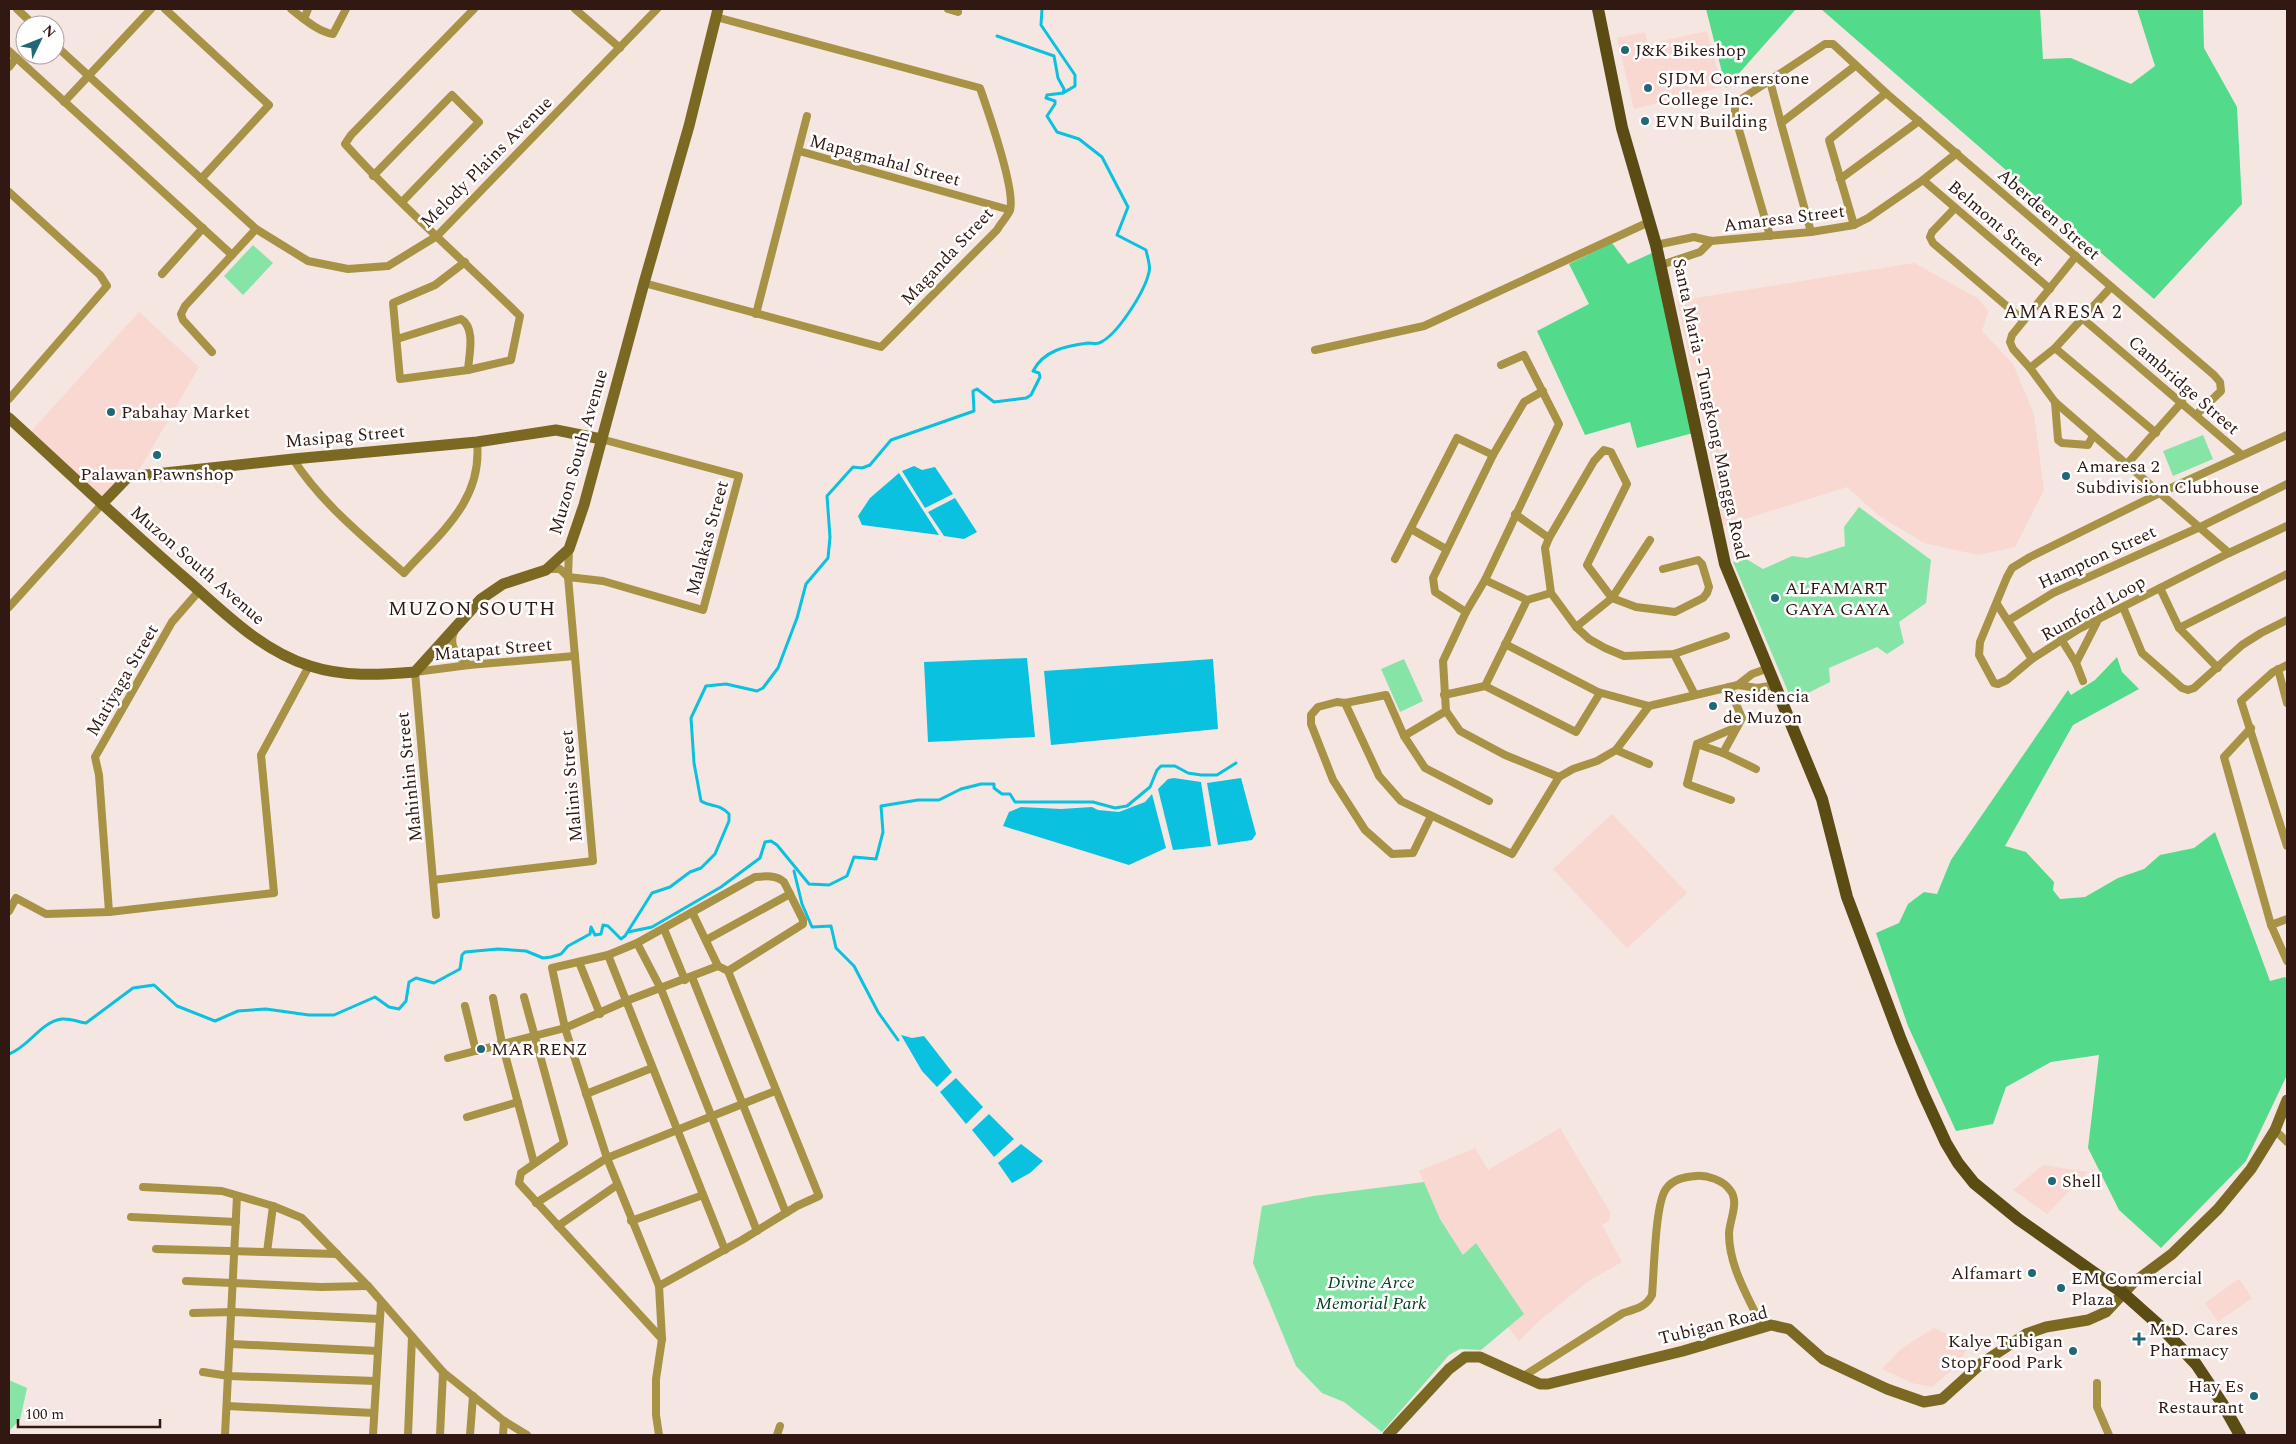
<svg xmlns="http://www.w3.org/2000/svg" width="2296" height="1444" viewBox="0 0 2296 1444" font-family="Spectral,serif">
  <rect width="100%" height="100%" fill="#f5e6e2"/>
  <g fill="#f8d8d0">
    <path d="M1707,31L1722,87L1634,109L1617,38L1645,32L1648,44Z"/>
    <path d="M1914,263L1979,299L1988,312L1982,331L2013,364L2034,414L2044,490L2015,547L1978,555L1924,543L1878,515L1847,487L1723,526L1710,453L1715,447L1712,432L1705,429L1677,301Z"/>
    <path d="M139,312L199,367L139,470L123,475L99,499L28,435Z"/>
    <path d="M1612,814L1687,893L1627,948L1553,869Z"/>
    <path d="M1560,1128L1610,1212L1609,1221L1602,1225L1622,1262L1590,1280L1539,1321L1519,1341L1508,1327L1524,1314L1476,1243L1464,1256L1440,1219L1419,1171L1475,1148L1488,1170Z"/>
    <path d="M2043,1165L2088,1172L2047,1214L2013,1190Z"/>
    <path d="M2239,1279L2252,1298L2218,1322L2205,1303Z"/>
    <path d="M1934,1328L1970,1345L1956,1366L1932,1387L1912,1383L1882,1369L1901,1349Z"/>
  </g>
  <g fill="#86e4a7">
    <path d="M253,245L273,263L243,295L224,276Z"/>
    <path d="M2203,435L2213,459L2173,476L2163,451Z"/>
    <path d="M1859,507L1931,560L1926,603L1899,622L1904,643L1887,654L1877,647L1829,668L1830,682L1792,701L1733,562L1743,557L1763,569L1792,556L1807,558L1845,546L1844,527Z"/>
    <path d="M1404,659L1423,701L1400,712L1381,669Z"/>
    <path d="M1424,1182L1440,1219L1463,1255L1476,1243L1524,1314L1481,1350L1460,1349L1449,1355L1382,1432L1344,1402L1322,1393L1296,1366L1253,1263L1262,1206L1313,1196Z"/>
    <path d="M9,1380L27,1388L20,1420L9,1431Z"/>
  </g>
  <g fill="#53da8b">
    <path d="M1706,9H1796L1726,88Z"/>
    <path d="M1821,9H2040L2043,59L2071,58L2131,84L2155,66L2137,9H2203L2204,48L2237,107L2242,204L2154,299Z"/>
    <path d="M1612,243L1628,264L1652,253L1693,433L1637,448L1630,422L1585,435L1537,331L1589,304L1569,264Z"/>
    <path d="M2117,657L2122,672L2139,689L2073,725L2005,846L2026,852L2054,882L2053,890L2060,899L2085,897L2118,878L2144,869L2160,855L2194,848L2215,832L2270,981L2285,977L2287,980V1075L2246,1161L2161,1248L2119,1210L2088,1148L2099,1055L2051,1062L2006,1087L1993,1124L1956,1131L1908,1026L1876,933L1899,923L1908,904L1924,892L1937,894L1951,860L2068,690L2071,695L2095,680Z"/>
  </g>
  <g fill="#0ac1df">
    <path d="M914,466L922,470L935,467L953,494L925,508L902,471Z"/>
    <path d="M899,473L939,535L862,525L858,516L870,498Z"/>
    <path d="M955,498L977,532L964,539L944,536L928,512Z"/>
    <path d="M1027,658L1035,737L928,742L924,662Z"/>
    <path d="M1213,659L1218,729L1051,745L1044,671Z"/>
    <path d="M1174,778L1201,782L1211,846L1173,850L1158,789L1168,779Z"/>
    <path d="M1241,778L1256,834L1252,840L1218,845L1207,783Z"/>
    <path d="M1152,794L1166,848L1129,865L1003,826L1009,812L1021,807L1061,809L1092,807L1098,810L1119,812L1145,802Z"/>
    <path d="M901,1035L912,1038L924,1036L952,1072L937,1087L922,1071Z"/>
    <path d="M956,1078L983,1107L966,1124L940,1092Z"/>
    <path d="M989,1114L1014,1139L994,1157L972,1130Z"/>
    <path d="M1021,1144L1043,1161L1030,1173L1012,1183L998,1163Z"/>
  </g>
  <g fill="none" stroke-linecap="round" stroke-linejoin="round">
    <g stroke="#0ac1df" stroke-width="3">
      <path d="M1042,9L1041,25L1075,75V86L1063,93"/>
      <path d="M794,871L802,904L812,927L831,926L836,948L854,966L878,1012L898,1040"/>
      <path d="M628,932L652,927L721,887L760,858L765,842L771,841L777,845L809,884L829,885L847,876L854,857L876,859L883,832L881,806L918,800H939L961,789L981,784H994V788L1002,794H1010L1015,802H1093L1115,808L1127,806L1150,787L1157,770L1161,766H1175L1188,773L1201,775H1217L1236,763"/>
      <path d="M9,1054C29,1047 40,1022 62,1019C69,1018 79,1022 86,1023L133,988L154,985L177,1006L215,1021L238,1011L266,1009L309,1015H334L375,997L389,1007L399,1009L406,1001L409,982L416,978L434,983L460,969L462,955L465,952L498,949L526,951L543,958L551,957L561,954L568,946L590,934L591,927L595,935L601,934L603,925L608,926L621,939L625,936L652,893L670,887L690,872L701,868L715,854L729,821V814C719,803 712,808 701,801L694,763L691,718L706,686L726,684L757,691L763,688L778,668L797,618L806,584L828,558L830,537L827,496L853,467L862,468L870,465L891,440L974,411L973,391L977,389L994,402L1026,398L1031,395L1040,377L1039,373L1033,371C1044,350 1066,346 1088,343C1092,343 1096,344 1099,343C1117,336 1145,291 1149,272C1151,266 1147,256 1146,250L1117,235L1128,207L1102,157L1079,139L1057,132L1047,116L1055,104V101L1046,98L1047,95L1063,93L1064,89L1058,78L1054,56L997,36"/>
    </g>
    <g stroke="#a79245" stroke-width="8">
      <path d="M17,9L34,25"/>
      <path d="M165,9L269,105L201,179"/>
      <path d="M291,9C303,18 318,32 333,34L346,9"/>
      <path d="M575,9L620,48"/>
      <path d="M948,9L958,12"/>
      <path d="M304,19L308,9"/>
      <path d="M55,45L256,229L308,261L348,269L388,266L437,236L657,9"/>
      <path d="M9,51L232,255"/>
      <path d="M9,67L16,58"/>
      <path d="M1770,81L1781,123"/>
      <path d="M64,102L151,9"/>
      <path d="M799,151L1010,210"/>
      <path d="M373,176L452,95L479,122L402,202"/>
      <path d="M1840,179L1919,121"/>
      <path d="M1923,180L2050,289"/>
      <path d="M9,192L100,275L107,286L9,399"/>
      <path d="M1954,209L1932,232L1930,237L1933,243L2023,320"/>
      <path d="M1854,225L1829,140L1886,93"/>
      <path d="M1811,232L1781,123L1855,66"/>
      <path d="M1770,236L1735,116V106L1740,100L1825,44H1833L1886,93L2214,375L2220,382L2221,391L2196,415"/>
      <path d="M1656,245L1694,237L1711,241L1811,232L1854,225L1868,218L1923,180L1957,153"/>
      <path d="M2076,256L2012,335L2010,342L2013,349L2030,368L2055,402L2229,553"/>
      <path d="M465,262L435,285L393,303L400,379L468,370L511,360L520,316C462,259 400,205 345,144L351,135L474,9"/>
      <path d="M1661,265L1700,252L1711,241"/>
      <path d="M162,274L203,228"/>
      <path d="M644,283L881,347L997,230C1000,224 1008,216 1010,210C1016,190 988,111 980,88L716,17"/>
      <path d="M756,314L807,116"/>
      <path d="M2082,318L2242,455"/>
      <path d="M397,339L461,319C476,328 469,355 468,370"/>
      <path d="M2055,348L2156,433"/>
      <path d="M1315,350L1424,326L1649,222"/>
      <path d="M212,352L183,320L181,314L185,306L256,229"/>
      <path d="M1501,365L1524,355L1559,424L1485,580L1466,612L1443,661L1446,711L1460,731L1505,755L1559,777"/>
      <path d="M2030,368L2055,348L2111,287"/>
      <path d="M2055,402L2058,440L2062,443L2088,445L2093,436"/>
      <path d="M2287,435L2160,493L2030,557L2012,568L2007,577L1980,642L1979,655L1994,683L1998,684L2007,680L2032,659L2079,629L2229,553L2287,526"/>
      <path d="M293,459C322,504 364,537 404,573C440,533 483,501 477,442"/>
      <path d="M2127,464L2182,402"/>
      <path d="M1515,514L1549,538"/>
      <path d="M1411,529L1446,549"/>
      <path d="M1395,559L1457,438L1493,455"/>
      <path d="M546,569H560L568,577L603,581L703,610L739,476L601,439"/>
      <path d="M1663,569L1698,560L1702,564L1709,587L1707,593L1703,598L1675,612L1636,607L1612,598L1587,565L1627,484L1611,452L1604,450L1594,461L1549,538L1545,548L1551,593L1576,627L1589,639L1605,648L1624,656L1674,654L1726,636"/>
      <path d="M2160,588L2179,628L2218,668"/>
      <path d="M1527,600L1551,593"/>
      <path d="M1997,604L2032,659"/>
      <path d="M9,607L102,504"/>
      <path d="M2123,607L2142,653L2182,688L2188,690L2194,688L2242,645L2261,633L2287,620"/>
      <path d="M1466,612L1435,592L1433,578L1493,455L1524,402L1543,391"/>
      <path d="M2009,620L2053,593L2200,527L2287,484"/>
      <path d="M1576,627L1612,598L1650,540"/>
      <path d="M2179,628L2287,574"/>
      <path d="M455,630C447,644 457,657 469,665"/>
      <path d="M2061,639L2076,663L2083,681"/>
      <path d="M1505,644L1598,692L1649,706"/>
      <path d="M1674,654L1695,695"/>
      <path d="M2076,663L2098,620"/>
      <path d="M2287,665L2273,672L2241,701L2287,846"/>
      <path d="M2278,669L2287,703"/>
      <path d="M1738,685L1757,688L1776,685"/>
      <path d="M1485,686L1576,732L1600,693"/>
      <path d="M1444,695L1485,686L1527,600L1485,580"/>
      <path d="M1345,703L1379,776L1401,801L1512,854L1559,777L1573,769L1597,761L1616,750L1649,706L1738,685L1752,674L1769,668"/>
      <path d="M2251,728L2224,757L2271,925L2287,961"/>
      <path d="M1404,736L1446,711"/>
      <path d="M1697,744L1723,753L1756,769"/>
      <path d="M1616,750L1649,764"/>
      <path d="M1723,753L1742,718L1729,687"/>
      <path d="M1731,800L1687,784L1697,744L1737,727"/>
      <path d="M1431,816L1413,853L1392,854L1365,830L1333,780L1311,724V715L1318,707L1337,702L1345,703L1386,695L1404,736L1425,768L1489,801"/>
      <path d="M433,880L593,861L568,577L569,549"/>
      <path d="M9,911L16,898L46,914L109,912L274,893L261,755L309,666"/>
      <path d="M109,912L99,775L95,757L172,622L199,591"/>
      <path d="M436,915L415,672L469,665L575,656"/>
      <path d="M2271,925L2287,919"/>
      <path d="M664,929L685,980"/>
      <path d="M706,940L790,894"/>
      <path d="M637,943L661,989L757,1231"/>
      <path d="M608,955L725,1250"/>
      <path d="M579,962L600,1014"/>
      <path d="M692,977L786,1213"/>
      <path d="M524,997L564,1143L521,1173L519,1183L662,1339"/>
      <path d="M493,998L502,1043L534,1163"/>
      <path d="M465,1006L476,1051"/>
      <path d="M448,1058L565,1028L626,1001L718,966"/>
      <path d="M586,1094L652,1068"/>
      <path d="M467,1117L518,1102"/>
      <path d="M2275,1130L2287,1142"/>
      <path d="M143,1187L222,1191L273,1206L302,1218L368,1286L443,1372L504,1421L527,1435"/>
      <path d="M536,1203L607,1158L775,1091"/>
      <path d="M131,1217L236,1222"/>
      <path d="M631,1221L703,1195"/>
      <path d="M558,1226L617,1185"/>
      <path d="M156,1249L337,1254"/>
      <path d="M267,1252L273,1206"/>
      <path d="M186,1281L321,1287L368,1286"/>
      <path d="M659,1286L742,1240L797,1206L819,1196L728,971L718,966L692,912"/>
      <path d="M193,1313L233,1312L380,1319"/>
      <path d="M231,1344L378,1351"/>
      <path d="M203,1372L229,1376L376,1381"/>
      <path d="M1522,1377L1623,1313C1636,1309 1646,1307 1652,1295C1654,1274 1655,1203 1666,1189C1673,1179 1684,1177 1696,1176C1707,1175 1723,1180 1730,1190C1740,1202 1729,1221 1729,1234C1729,1267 1749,1298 1762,1327"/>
      <path d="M2097,1383V1407L2109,1435"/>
      <path d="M227,1406L374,1413"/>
      <path d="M225,1435L237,1196"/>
      <path d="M373,1435L381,1302"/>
      <path d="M408,1435L412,1337"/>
      <path d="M440,1435L443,1372"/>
      <path d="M470,1435L473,1396"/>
      <path d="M503,1435L504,1421"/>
      <path d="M659,1435L656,1415V1379L662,1339L659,1286L607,1158L565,1028L552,968L608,955L637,943L755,877C766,876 776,875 784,882L803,920V924L728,971"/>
      <path d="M777,1435L780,1426"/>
    </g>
    <g stroke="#7b6923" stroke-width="11">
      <path d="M9,418C68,472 126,527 186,579C224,612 260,650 310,666C344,677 379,675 415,672L481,599L503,584L546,570L569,549L584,505L644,283L689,126L718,9"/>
      <path d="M102,504L128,477L293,459L477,442L556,430L601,439"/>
      <path d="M1388,1435L1449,1369L1465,1357H1480L1540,1384H1548L1683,1351L1771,1325L1789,1329L1823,1359L1887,1389L1924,1402L1942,1399L1982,1363L2026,1334L2046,1327L2088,1320L2106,1312L2133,1283L2172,1254L2218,1209L2251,1169L2275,1130L2287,1100"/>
    </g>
    <path stroke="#5b4c13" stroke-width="12" d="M1598,9L1622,128L1656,245L1725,564L1822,799L1847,897L1901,1040L1923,1093L1946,1143L1958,1163L1974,1183L2018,1219L2123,1293L2160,1326L2196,1364L2222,1403L2240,1435"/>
  </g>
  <g fill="#216876" stroke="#fff" stroke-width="2">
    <circle cx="1625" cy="50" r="5"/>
    <circle cx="1648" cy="88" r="5"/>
    <circle cx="1645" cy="121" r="5"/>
    <circle cx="111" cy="412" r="5"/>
    <circle cx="157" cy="455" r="5"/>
    <circle cx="2066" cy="476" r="5"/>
    <circle cx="1775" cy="598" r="5"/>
    <circle cx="1713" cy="706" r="5"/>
    <circle cx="481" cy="1049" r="5"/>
    <circle cx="2052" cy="1181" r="5"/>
    <circle cx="2032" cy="1273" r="5"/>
    <circle cx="2061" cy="1288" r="5"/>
    <path d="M2136.5 1331.5h5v5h5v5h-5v5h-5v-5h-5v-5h5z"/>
    <circle cx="2073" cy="1351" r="5"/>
    <circle cx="2254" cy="1396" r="5"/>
  </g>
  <g text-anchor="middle" stroke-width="5" stroke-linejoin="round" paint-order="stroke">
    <g font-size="18" fill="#321812" stroke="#fff" text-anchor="start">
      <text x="1635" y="56">J&amp;K Bikeshop</text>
      <text x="1658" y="84">SJDM Cornerstone<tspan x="1658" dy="21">College Inc.</tspan></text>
      <text x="1655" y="127">EVN Building</text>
      <text x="121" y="418">Pabahay Market</text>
      <text x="2076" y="472">Amaresa 2<tspan x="2076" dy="21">Subdivision Clubhouse</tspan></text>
      <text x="157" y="480" text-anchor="middle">Palawan Pawnshop</text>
      <text x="1785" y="594">ALFAMART<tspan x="1785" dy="21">GAYA GAYA</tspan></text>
      <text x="1723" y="702">Residencia<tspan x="1723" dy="21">de Muzon</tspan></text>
      <text x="491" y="1055">MAR RENZ</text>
      <text x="2062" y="1187">Shell</text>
      <text x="2022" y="1279" text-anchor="end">Alfamart</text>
      <text x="2071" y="1284">EM Commercial<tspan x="2071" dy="21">Plaza</tspan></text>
      <text x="2149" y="1335">M.D. Cares<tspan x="2149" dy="21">Pharmacy</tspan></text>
      <text x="2063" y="1347" text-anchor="end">Kalye Tubigan<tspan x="2063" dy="21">Stop Food Park</tspan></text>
      <text x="2244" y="1392" text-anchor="end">Hay Es<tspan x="2244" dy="21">Restaurant</tspan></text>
    </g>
    <g font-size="18" fill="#321812" stroke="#fff">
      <text transform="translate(885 160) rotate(15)" y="6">Mapagmahal Street</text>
      <text transform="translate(486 162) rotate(-45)" y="6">Melody Plains Avenue</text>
      <text transform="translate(2049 214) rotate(41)" y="6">Aberdeen Street</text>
      <text transform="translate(1784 218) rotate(-7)" y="6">Amaresa Street</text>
      <text transform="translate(1996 223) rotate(41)" y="6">Belmont Street</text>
      <text transform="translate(947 256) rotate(-47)" y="6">Maganda Street</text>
      <text transform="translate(2184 385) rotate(41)" y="6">Cambridge Street</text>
      <text transform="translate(1711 409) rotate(78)" y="6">Santa Maria - Tungkong Mangga Road</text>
      <text transform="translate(345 436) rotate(-5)" y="6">Masipag Street</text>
      <text transform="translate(578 452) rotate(-74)" y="6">Muzon South Avenue</text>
      <text transform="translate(707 538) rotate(-75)" y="6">Malakas Street</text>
      <text transform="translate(2097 557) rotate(-25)" y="6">Hampton Street</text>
      <text transform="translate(198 565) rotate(41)" y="6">Muzon South Avenue</text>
      <text transform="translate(2093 608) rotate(-29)" y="6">Rumford Loop</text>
      <text transform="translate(493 649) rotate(-5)" y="6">Matapat Street</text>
      <text transform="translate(122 680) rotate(-60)" y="6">Matiyaga Street</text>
      <text transform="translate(409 777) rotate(-96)" y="6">Mahinhin Street</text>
      <text transform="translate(571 786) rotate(-95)" y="6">Malinis Street</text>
      <text transform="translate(1713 1325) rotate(-14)" y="6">Tubigan Road</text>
    </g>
    <g font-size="18" font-style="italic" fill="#074022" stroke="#fff">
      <text x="1371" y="1288">Divine Arce<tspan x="1371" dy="21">Memorial Park</tspan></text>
    </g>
    <g font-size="19" letter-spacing="1" fill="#321812" stroke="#fff">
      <text x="2063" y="318">AMARESA 2</text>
    </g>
    <g font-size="20" letter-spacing="1" fill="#321812" stroke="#fff">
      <text x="472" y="615">MUZON SOUTH</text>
    </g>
  </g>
  <rect width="2296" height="1444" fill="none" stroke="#321812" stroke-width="20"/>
  <g transform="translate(40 40) rotate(47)"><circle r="24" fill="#ffffff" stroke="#ada3a0"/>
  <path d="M0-4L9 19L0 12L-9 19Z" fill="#216876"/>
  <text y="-8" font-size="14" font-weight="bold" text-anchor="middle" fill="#321812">N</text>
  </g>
  <path d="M18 1419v8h142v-8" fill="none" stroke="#321812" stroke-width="2.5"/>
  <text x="25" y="1419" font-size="15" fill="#321812" stroke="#ffffff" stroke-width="4" paint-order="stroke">100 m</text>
</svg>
